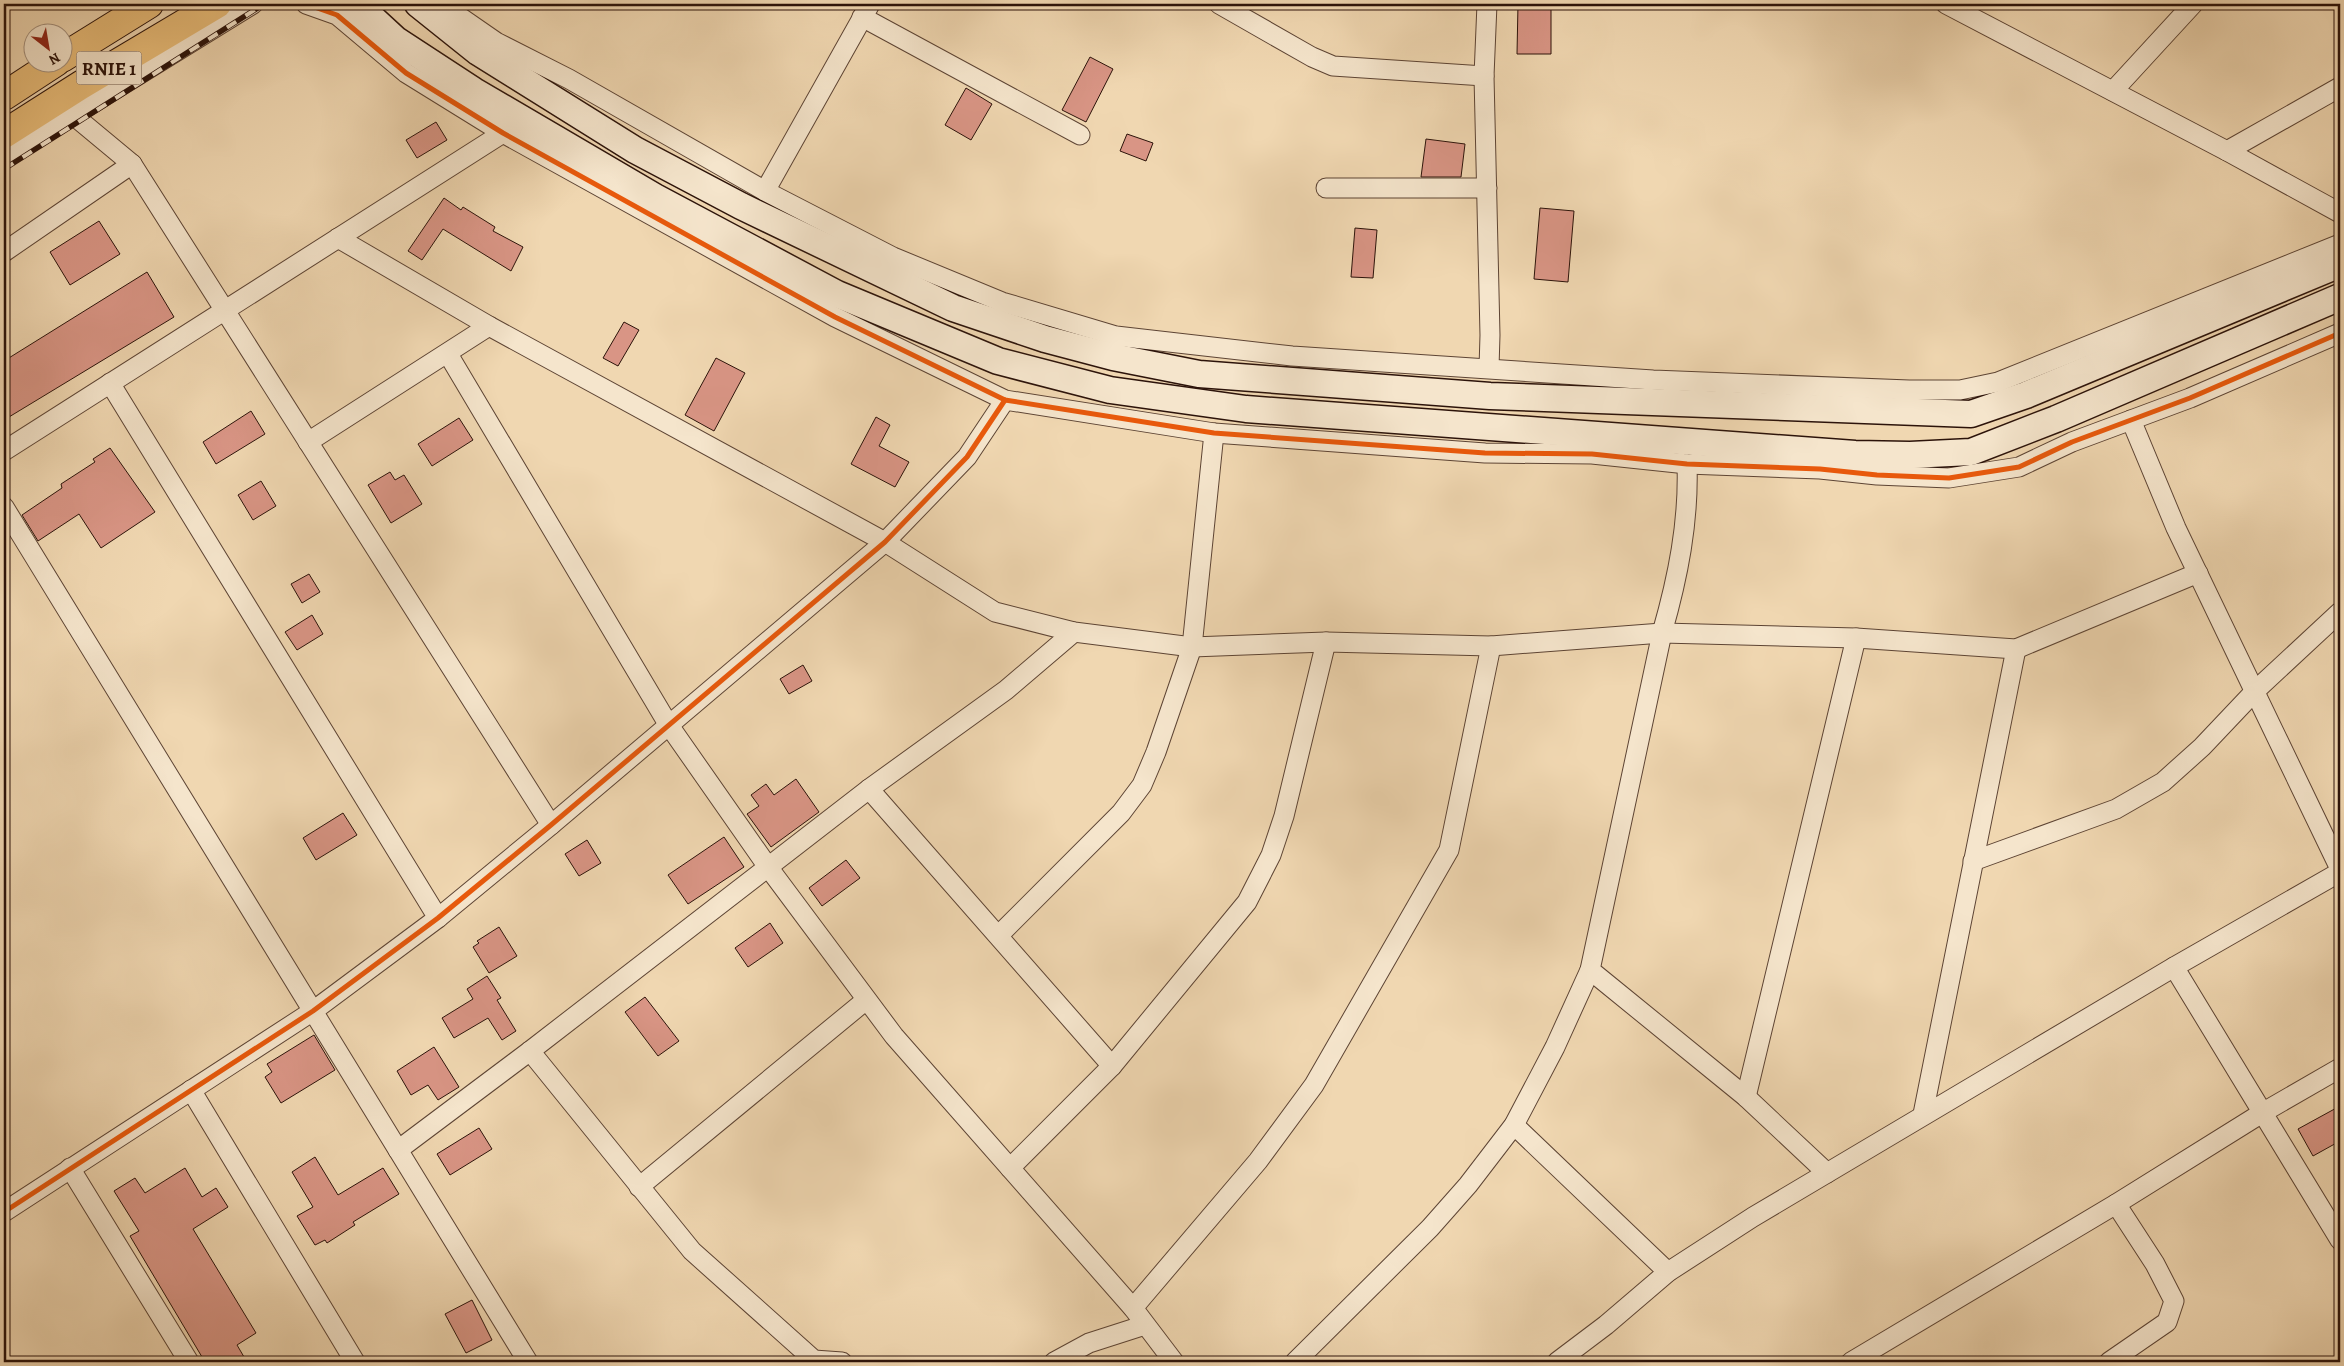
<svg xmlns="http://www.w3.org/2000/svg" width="2344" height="1366" viewBox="0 0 2344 1366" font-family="Alegreya,serif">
  <rect width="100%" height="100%" fill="#f0d7b1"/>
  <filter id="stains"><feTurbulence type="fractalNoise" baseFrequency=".004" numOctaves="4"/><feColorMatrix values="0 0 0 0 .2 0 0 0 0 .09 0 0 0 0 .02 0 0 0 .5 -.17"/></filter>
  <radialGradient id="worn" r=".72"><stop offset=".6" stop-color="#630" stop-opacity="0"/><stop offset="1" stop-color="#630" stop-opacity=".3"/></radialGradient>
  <g fill="#d99585" stroke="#2c130a">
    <path d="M1518,4H1551V54H1517Z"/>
    <path d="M1090,57L1113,69L1086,122L1062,110Z"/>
    <path d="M966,88L992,104L971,140L945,125Z"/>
    <path d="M436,122L447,140L417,158L406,140Z"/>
    <path d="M1127,134L1153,143L1146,161L1120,151Z"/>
    <path d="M1426,139L1465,144L1461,177H1421Z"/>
    <path d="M444,198L461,210L463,207L495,227L493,231L523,247L511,271L443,229L422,260L408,251Z"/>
    <path d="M1540,208L1574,211L1568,282L1534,279Z"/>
    <path d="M99,221L120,254L70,285L50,252Z"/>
    <path d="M1355,228L1377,230L1373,278L1351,277Z"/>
    <path d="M147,272L174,317L4,420V361Z"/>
    <path d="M624,322L639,330L618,366L603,358Z"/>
    <path d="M716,358L745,373L714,431L685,415Z"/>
    <path d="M251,411L265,434L216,464L203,442Z"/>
    <path d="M876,417L890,425L879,446L909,462L895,487L851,464Z"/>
    <path d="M459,418L473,440L432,466L418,444Z"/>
    <path d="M110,448L155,512L101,548L79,514L38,541L22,515L62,488L61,484L95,462L93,459Z"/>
    <path d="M390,472L395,480L404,475L422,504L391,523L368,485Z"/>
    <path d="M261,481L276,506L253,520L238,495Z"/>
    <path d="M309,574L320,592L302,603L291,584Z"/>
    <path d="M312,615L323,634L297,650L285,632Z"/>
    <path d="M803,665L812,681L789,694L780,679Z"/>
    <path d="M796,779L819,812L771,847L747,814L759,806L751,795L766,784L774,795Z"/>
    <path d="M343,813L357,835L316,860L303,838Z"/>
    <path d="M724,837L744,867L688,904L668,875Z"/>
    <path d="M587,840L601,863L579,876L565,854Z"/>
    <path d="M846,860L860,878L822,906L809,888Z"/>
    <path d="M770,923L783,943L748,967L735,948Z"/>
    <path d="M499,927L517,956L489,973L473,947L479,943L477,941Z"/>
    <path d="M487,976L501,998L497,1000L516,1031L502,1040L488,1018L454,1038L442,1018L473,999L467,989Z"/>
    <path d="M645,997L679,1041L658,1056L625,1012Z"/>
    <path d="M314,1035L335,1070L281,1103L265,1077L272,1072L267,1064Z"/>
    <path d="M434,1047L459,1087L438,1100L428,1085L411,1095L397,1071Z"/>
    <path d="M2340,1106V1141L2313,1156L2298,1129Z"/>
    <path d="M479,1128L492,1149L450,1175L437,1154Z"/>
    <path d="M315,1157L338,1195L383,1168L399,1194L353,1222L355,1225L327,1243L325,1240L315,1245L297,1216L313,1207L292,1172Z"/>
    <path d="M185,1168L202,1197L216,1188L228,1207L193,1229L256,1333L237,1345L247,1362H205L130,1236L139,1231L114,1191L135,1178L145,1193Z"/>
    <path d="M472,1300L492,1340L466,1353L445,1314Z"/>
  </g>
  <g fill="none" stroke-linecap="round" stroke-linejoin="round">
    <g stroke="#5d4434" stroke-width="21">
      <g id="street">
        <path d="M306,4L337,15L406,73L503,133L835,317L1005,400L1214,433L1485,453L1592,454L1687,464L1820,469L1877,475L1949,478L2019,467L2072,442L2190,398L2340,333"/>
        <path d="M444,4L447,8L496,42L569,79L765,191L893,257L1002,302L1116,336L1292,356L1653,380L1909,390H1960L1998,382L2340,244"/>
        <path d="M1219,4L1312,57L1333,66L1484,76"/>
        <path d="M1487,4L1484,76L1490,335L1489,368"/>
        <path d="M1946,4L2227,151L2340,213"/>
        <path d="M862,17L1080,135"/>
        <path d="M2113,91L2193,4"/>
        <path d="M73,115L132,164L551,825"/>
        <path d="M2227,151L2340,87"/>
        <path d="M4,158L253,4"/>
        <path d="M1326,188H1487"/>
        <path d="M765,191L870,4"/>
        <path d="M338,238L489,326L885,542L995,612L1074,632L1192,647L1326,642L1491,646L1662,633L1856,638L2016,649L2198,573"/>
        <path d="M4,252L132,164"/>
        <path d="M448,354L668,724L768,867L894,1036L1133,1308L1174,1362"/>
        <path d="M110,383L438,918"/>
        <path d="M2131,420L2176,528L2340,869"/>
        <path d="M308,442L489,326"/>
        <path d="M4,451L503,133L511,125"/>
        <path d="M1687,464C1689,522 1678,577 1662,633L1590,970L1746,1097L1827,1173"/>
        <path d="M4,507L528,1362"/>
        <path d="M869,789L1112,1066"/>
        <path d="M1973,861L2116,809L2163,782L2202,747L2256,690L2340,612"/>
        <path d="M999,935L1121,813L1142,785L1156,752L1192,647L1214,433"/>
        <path d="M2174,967L2340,1240"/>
        <path d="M530,1051L692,1251L814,1360L842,1362"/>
        <path d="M191,1090L355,1362"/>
        <path d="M1746,1097L1856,638"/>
        <path d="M1923,1114L2016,649"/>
        <path d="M1514,1125L1668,1272"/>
        <path d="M398,1150L530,1051L869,789L1006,690L1074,632"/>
        <path d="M70,1168L189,1362"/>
        <path d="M1010,1168L1112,1066L1247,902L1271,855L1284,816L1326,642"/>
        <path d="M639,1187L866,1000"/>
        <path d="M4,1212L313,1011L438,918L551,825L885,542L967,457L1005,400"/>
        <path d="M1133,1308L1258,1161L1314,1085L1449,850L1491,646"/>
        <path d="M1054,1362L1089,1343L1145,1325"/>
        <path d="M1295,1362L1430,1228L1468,1185L1514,1125L1555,1047L1590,970"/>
        <path d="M1557,1362L1606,1325L1668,1272L1753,1217L2174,967L2340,872"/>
        <path d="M1851,1362L2116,1204L2262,1113L2340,1068"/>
        <path d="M2109,1362L2167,1322L2174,1301L2155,1264L2116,1204"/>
      </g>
    </g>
    <g stroke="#2c130a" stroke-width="29">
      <g id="secondary">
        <path d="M357,4L396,40L474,91L655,197L837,294L998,361L1110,390L1246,409L1855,454L1910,455L1971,452L2056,419L2340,297"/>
        <path d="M418,4L478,52L635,150L741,206L953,308L1045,339L1113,357L1199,374L1490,396L1971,414L2026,395L2340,264"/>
      </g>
    </g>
    <g stroke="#2c130a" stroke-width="30">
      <g id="highway">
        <path d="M62,58L149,4"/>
        <path d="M4,96L56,62"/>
        <path d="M4,134L81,85L217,4"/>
      </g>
    </g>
    <use href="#street" stroke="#f5e5cc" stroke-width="19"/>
    <use href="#secondary" stroke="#f5e5cc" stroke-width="26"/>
    <use href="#highway" stroke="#e8bc78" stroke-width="28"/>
    <g stroke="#2c130a" stroke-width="5.5">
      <path id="rail" d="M4,169L264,4"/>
    </g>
    <use href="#rail" stroke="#f5e5cc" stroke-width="4" stroke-dasharray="11" stroke-linecap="butt"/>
    <g stroke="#f5e5cc" stroke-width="8">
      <g id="cycleway">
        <path d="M306,4L337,15L406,73L503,133L835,317L1005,400L1214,433L1485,453L1592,454L1687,464L1820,469L1877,475L1949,478L2019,467L2072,442L2190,398L2340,333"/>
        <path d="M4,1212L313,1011L438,918L551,825L885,542L967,457L1005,400"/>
      </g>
    </g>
    <use href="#cycleway" stroke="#e8590c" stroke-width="5"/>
  </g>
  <g text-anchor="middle" stroke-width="4" stroke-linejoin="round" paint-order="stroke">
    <rect fill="#f5e5cc" stroke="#685244" stroke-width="1" x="76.5" y="51.5" width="65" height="33" rx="4"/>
    <g font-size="19" font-weight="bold" fill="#2c130a">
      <text x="109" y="75">RNIE 1</text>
    </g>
  </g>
  <rect width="2344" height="1366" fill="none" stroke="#f0d7b1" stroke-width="20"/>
  <rect x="5" y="5" width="2334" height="1356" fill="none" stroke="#2c130a" stroke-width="2.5"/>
  <rect x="10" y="10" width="2324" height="1346" fill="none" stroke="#2c130a"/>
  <g transform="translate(48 48) rotate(149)"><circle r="24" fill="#f5e5cc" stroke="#a5917e"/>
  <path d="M0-4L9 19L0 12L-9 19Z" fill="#8f2418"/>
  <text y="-8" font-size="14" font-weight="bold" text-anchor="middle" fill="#2c130a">N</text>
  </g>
  <rect width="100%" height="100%" filter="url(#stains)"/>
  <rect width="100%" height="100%" fill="url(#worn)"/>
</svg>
